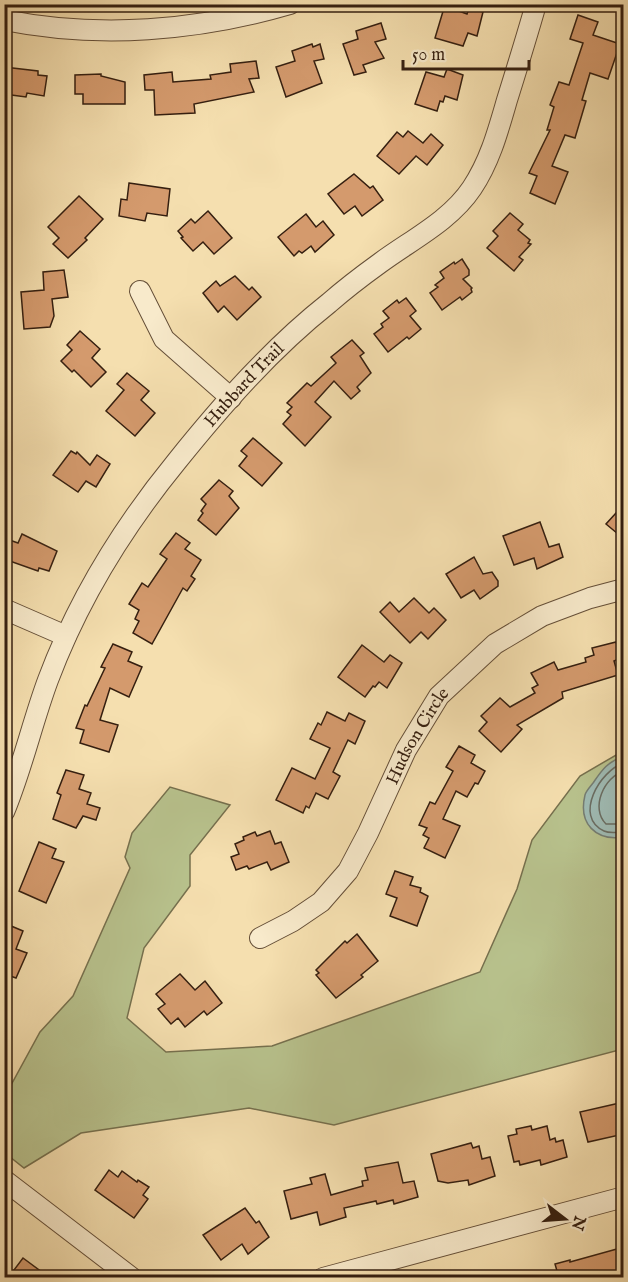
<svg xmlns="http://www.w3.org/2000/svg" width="628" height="1282" viewBox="0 0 628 1282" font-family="'IM FELL English',serif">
  <rect width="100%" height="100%" fill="#f5dfaf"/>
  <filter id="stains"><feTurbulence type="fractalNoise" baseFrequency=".00333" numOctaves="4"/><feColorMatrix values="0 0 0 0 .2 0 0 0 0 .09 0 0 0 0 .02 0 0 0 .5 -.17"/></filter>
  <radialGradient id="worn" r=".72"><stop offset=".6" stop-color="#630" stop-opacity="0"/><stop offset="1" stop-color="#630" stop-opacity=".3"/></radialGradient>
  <path fill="#b8c28d" stroke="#76704e" stroke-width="1.5" d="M623,751V1049L334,1125L249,1108L81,1133L24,1168L5,1153L4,1098L40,1032L73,996L130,868L125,857L132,833L170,787L230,805L190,855V886L144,948L127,1018L166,1052L272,1046L480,972L517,889L532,840L580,776Z"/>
  <path fill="#9fbbb4" stroke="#757d72" stroke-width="1.5" d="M623,757V837C596,841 578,824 585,795C586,791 590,787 593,783C602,770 607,762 623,757Z"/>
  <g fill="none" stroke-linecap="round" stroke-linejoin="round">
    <g stroke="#6a6d62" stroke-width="1.5">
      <path d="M624,763C600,770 573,817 604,831C610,834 617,832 624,832"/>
      <path d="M624,771C604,777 590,808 606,824H624"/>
    </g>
  </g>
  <g fill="#d49a6d" stroke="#351f10" stroke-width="1.5">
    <path d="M448,7L467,14L469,8L483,12L477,36L468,33L463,46L435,38L444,8L448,9Z"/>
    <path d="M578,15L598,22L593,35L620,44L608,79L590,73L582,100L586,101L575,138L565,135L552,166L568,172L555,204L530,193L537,176L529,173L550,130H547L554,107L550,105L559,82L569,85L583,43L570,39Z"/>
    <path d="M381,23L386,39L375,42L384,58L363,65L366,72L354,75L343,44L358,39L356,31Z"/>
    <path d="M312,44L313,47L320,44L324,59L314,61L322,83L286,97L276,67L295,61L292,51Z"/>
    <path d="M256,61L259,78L249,79L254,92L194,104L195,113L155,115L154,90H145L144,75L172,72L173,82L211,79L210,75L231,72L230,64Z"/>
    <path d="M4,67L38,71V75L47,76L44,96L27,93L26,97L4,94Z"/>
    <path d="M447,69L463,75L457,100L445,96L443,102L440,101L437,111L415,104L426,72L444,77Z"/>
    <path d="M101,74V76L125,82V104H83V94H75V75Z"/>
    <path d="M408,131L423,143L431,134L443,145L427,165L416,156L399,174L377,156L397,132L403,137Z"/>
    <path d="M354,174L370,188L373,186L383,200L362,216L355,206L344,214L328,194Z"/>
    <path d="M129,183L170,189L167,216L147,213L145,221L119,216L121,199L127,200Z"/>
    <path d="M79,196L103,219L85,238L87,240L68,258L53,244L59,238L48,227Z"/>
    <path d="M208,211L232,238L214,254L203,242L193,251L181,238L183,237L178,231L191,219L195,223Z"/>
    <path d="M510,213L523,224L518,230L530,240L528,243L531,244L519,257L523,260L514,271L487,248L498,236L493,231Z"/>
    <path d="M306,214L316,227L323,221L334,235L315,252L311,246L302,253L299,251L294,256L278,237Z"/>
    <path d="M462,259L469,270V275L463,279L472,288L471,289L472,292L462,300L460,297L442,310L430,293L438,287L435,285L444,278L440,272L454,262L455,264Z"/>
    <path d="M64,270L68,297L52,299L54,316L50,327L24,329L21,292L44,290L43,272Z"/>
    <path d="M235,276L249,290L252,287L261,297L237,320L224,306L218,312L203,293L216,281L220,286Z"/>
    <path d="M406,298L416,311L410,316L421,329L409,339L407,337L388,352L374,334L383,327L381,324L389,318L383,311L397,300L399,303Z"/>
    <path d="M80,331L100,349L92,358L106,372L91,387L74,370L72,372L61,361L72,350L67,345Z"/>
    <path d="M352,340L364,353L360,356L371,373L357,387L360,391L351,399L334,381L315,402L331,417L305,446L283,424L291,415L287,412L292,407L287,403L307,383L311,386L335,364L336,363L331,357Z"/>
    <path d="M127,373L149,391L141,400L155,413L135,436L106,411L124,390L117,384Z"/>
    <path d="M253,438L282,463L262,486L239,466L247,456L241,451Z"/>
    <path d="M71,451L76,454L77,452L90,465L97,455L110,464L96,487L86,481L78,492L53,475Z"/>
    <path d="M219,480L233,491L229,496L239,508L216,535L198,520L203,513L201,511L206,504L201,499Z"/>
    <path d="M616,513L624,519V539L606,524Z"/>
    <path d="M540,522L549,547L559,544L563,557L537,569L534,558L514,565L503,536Z"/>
    <path d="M176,533L190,543L185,549L201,560L191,576L195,579L187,591L183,588L152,644L133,633L139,621L135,619L139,610L129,604L142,583L148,587L167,559L160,554Z"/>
    <path d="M22,534L57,551L49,571L39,568L38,571L4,559V538L18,543Z"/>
    <path d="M474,557L483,574L492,572L498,581V586L480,599L474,590L461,598L446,574Z"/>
    <path d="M414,598L429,613L434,608L446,620L428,639L421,632L410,643L380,612L390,602L399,612Z"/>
    <path d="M616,642L621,658L614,661L618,675L562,692L563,698L517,725L522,729L501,752L479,731L487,722L481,716L500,698L510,707L535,693L532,688L538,685L531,673L554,662L558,670L586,662L585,658L594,655L592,648Z"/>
    <path d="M113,644L132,652L128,661L142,667L129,697L110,688L100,720L118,725L109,752L80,743L84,730L76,728L85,705L87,706L105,668L101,667Z"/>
    <path d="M362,645L384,662L390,655L402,663L387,688L379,682L375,687L373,686L365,697L338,677Z"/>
    <path d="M327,712L345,721L349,713L365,721L355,744L348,740L333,772L340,776L328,799L316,793L309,808L306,806L303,813L276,800L292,768L315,779L330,748L310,739L318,723L321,725Z"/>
    <path d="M459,746L475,755L471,763L485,771L478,784L475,783L467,797L456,791L443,819L460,826L445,858L424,848L429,838L423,835L427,828L419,825L430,802L435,804L453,771L446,767Z"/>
    <path d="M66,770L84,775L79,789L91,793L87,804L100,808L96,820L83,816L76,828L53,819L61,795L57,793Z"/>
    <path d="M270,831L275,844L281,842L289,862L271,870L267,862L249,869L247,866L236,870L231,857L239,854L235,844L244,840L243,837L255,832L257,836Z"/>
    <path d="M39,842L56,849L52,858L64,862L46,903L19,891Z"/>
    <path d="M395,871L413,877L410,885L421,888L420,892L428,896L417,926L390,916L397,898L386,894Z"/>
    <path d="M4,923L23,931L16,949L27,953L16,978L5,974L4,975Z"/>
    <path d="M357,934L378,961L361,975L363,977L336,998L316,975L319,973L316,970L345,941L347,943Z"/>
    <path d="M180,974L195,990L205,981L222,1003L207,1015L204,1011L185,1027L178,1018L171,1024L158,1009L165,1004L156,994Z"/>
    <path d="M624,1102V1134L588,1142L580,1112Z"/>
    <path d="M531,1126L532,1130L547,1126L550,1140L555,1138L556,1142L563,1140L567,1157L541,1165L540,1160L520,1165L519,1161L514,1162L508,1136L517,1134L516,1129Z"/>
    <path d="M471,1143L473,1148L479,1146L482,1159L490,1157L495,1176L469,1185L468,1180L448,1183L438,1181L431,1154Z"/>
    <path d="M398,1162L403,1183L414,1181L418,1197L394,1204L393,1200L377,1204L376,1201L344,1208L346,1217L320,1225L317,1212L291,1219L284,1191L312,1184L310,1178L325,1174L331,1195L363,1186L362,1181L368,1180L365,1168Z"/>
    <path d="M109,1170L118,1177L122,1171L137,1182L138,1180L149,1187L143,1195L148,1199L134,1218L95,1190Z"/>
    <path d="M245,1208L256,1223L259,1221L269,1237L248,1254L242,1244L221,1260L203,1235Z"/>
    <path d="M624,1247V1278H606L605,1271L580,1278H559L555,1264L570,1260V1262Z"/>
    <path d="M23,1258L50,1278H8Z"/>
  </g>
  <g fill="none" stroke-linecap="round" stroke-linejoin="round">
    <g stroke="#654f38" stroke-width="22">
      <g id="street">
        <path d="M4,20C99,39 198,31 290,4"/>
        <path d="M140,291L164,339L231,398"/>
        <path d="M4,609L66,636"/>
        <path id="s1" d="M4,812C22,769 32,723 48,680C78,600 123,527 177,461C222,405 272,348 329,303C345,289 362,276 380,263C411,240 450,221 472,188C490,161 498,131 507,100C517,68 527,36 536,4"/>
        <path id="s2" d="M260,938L293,921L321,902L348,871L368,833L406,750L439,696L495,644L542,616L590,598L624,589"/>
        <path d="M4,1180L132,1278"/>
        <path d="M323,1278L624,1197"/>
      </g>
    </g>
    <use href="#street" stroke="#f8eacb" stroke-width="20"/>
  </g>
  <g text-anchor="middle" stroke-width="5" stroke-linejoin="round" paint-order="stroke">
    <g font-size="18" fill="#351f10" stroke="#f8eacb">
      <text dy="6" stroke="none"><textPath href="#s1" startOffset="496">Hubbard Trail</textPath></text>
      <text dy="6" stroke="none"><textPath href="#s2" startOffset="264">Hudson Circle</textPath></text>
    </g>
  </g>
  <rect width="628" height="1282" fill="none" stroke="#f5dfaf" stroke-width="24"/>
  <rect x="6" y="6" width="616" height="1270" fill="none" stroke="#351f10" stroke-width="3"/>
  <rect x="12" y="12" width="604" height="1258" fill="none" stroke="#351f10" stroke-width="1.5"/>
  <g transform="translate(565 1219) rotate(107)" stroke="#f8eacb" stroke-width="4.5" paint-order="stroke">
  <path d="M0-4.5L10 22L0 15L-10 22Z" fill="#351f10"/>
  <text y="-9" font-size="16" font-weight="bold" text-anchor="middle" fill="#351f10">N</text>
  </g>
  <path d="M403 60v9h126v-9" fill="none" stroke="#351f10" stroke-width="3"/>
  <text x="412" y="60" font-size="18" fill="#351f10" stroke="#f8eacb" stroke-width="4.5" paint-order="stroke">50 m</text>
  <rect width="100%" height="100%" filter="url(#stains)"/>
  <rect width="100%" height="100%" fill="url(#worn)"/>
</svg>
